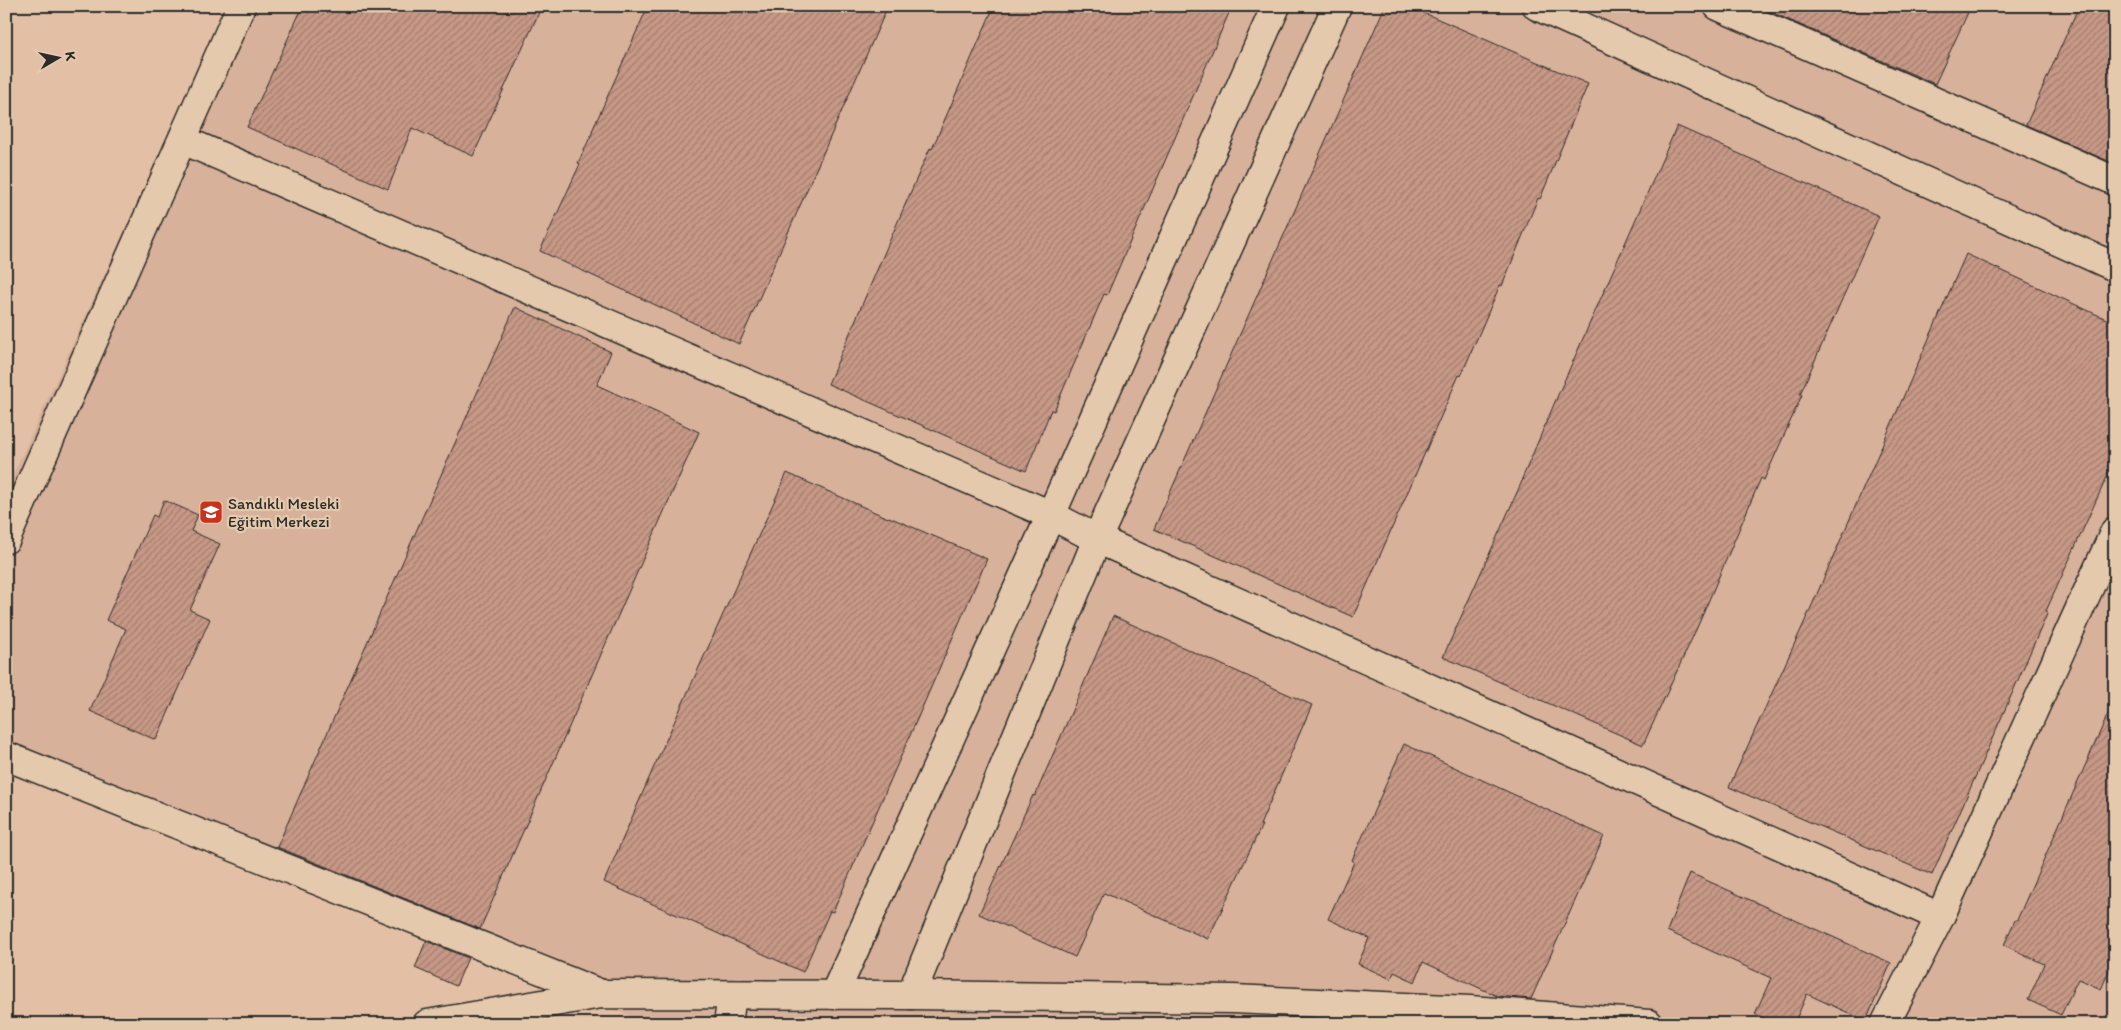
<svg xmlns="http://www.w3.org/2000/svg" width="2121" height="1030" viewBox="0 0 2121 1030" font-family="Itim,sans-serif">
  <defs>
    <pattern id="building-hatch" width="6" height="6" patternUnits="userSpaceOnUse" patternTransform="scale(1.25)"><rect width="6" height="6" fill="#c79886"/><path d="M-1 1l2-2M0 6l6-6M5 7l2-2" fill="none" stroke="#a27c6e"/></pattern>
  </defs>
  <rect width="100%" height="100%" fill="#e3c0a5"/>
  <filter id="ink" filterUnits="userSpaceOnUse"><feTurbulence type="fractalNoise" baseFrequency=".02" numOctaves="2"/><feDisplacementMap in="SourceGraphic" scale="10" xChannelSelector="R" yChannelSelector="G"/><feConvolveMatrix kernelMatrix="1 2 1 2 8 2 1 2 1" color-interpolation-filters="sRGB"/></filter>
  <g filter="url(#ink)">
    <path fill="#d7b19a" d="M227,6H2115V1024H650L6,766V490Z"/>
    <g fill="url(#building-hatch)" stroke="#2b2b2b">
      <path d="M303,6H542L473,156L412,128L388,189L247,127Z"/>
      <path d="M648,6H888L739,344L540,251L580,164L578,163L593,131H592Z"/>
      <path d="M994,6H1232L1107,295L1104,294L1054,411L1051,410L1026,471L828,384L905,205L930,148L932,149Z"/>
      <path d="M1385,6H1408L1588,84L1540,199L1538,198L1502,286L1500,285L1461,376L1459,375L1353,617L1154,529Z"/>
      <path d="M1757,6H1971L1935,84Z"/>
      <path d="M2079,6H2115V164L2026,125Z"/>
      <path d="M1677,126L1879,216L1800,394L1802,395L1764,480L1761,478L1700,621L1643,745L1443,657L1523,479H1522L1558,395Z"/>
      <path d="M1966,254L2115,323V459L2046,611L2048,612L1932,875L1729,787L1809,612Z"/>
      <path d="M515,307L611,352L597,385L699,432L480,929L277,847Z"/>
      <path d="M787,473L888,518L889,517L987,559L833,912L830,911L803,972L604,882L653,769Z"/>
      <path d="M164,500L198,515L191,531L220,544L190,610L210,619L156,740L90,711L126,629L106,620L153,515L157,517Z"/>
      <path d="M1113,616L1312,705L1260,825H1262L1208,939L1104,893L1075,957L979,914L1033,795L1035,796Z"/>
      <path d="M2115,698V958L2101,989L2078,979L2061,1015L2028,1000L2044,964L2004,945L2015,920H2017Z"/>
      <path d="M1404,744L1604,836L1531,999L1497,996L1423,962L1415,982L1394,972L1391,979L1358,964L1369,938L1328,919L1354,862L1352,860Z"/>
      <path d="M1690,873L1891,963L1866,1021L1807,994L1794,1024H1777L1755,1014L1771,978L1667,931Z"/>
      <path d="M426,941L468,958L456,986L415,968Z"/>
    </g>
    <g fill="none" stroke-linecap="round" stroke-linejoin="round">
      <g stroke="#2b2b2b" stroke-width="31">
        <g id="minor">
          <path d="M1537,6L2115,267"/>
          <path d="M1718,6L2115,181"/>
          <path d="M183,140L1051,515L1097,539L1940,917"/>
          <path d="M6,539L241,6"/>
          <path d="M6,756L601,994"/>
          <path d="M834,995L1051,515L1276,6"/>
          <path d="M911,995L1097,539L1337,6"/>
          <path d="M427,1024L601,994L911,995L1233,999L1470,1010L1649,1024"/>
          <path d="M728,1024L732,995"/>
          <path d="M1885,1024L1940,917L2115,531"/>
        </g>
      </g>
      <use href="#minor" stroke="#e4c9ac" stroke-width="28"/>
    </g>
  </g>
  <defs>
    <g id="school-square" transform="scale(1.25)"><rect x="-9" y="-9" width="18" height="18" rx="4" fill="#c8321e" stroke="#e4c9ac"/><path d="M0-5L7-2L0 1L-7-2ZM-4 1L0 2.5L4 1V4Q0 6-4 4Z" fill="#fff"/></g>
  </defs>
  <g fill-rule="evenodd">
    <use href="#school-square" x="211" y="512"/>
  </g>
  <g text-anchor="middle" stroke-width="4.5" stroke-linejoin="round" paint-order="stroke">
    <g font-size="16" fill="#2b2b2b" stroke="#e4c9ac" text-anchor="start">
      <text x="228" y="509">Sandıklı Mesleki<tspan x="228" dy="18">Eğitim Merkezi</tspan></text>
    </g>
  </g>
  <rect width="2121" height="1030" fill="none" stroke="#e4c9ac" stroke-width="25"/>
  <rect x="12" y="12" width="2096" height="1005" fill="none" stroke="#2b2b2b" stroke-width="2" filter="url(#ink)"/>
  <g transform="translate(58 58) rotate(81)" stroke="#e4c9ac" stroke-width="4" paint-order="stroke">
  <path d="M0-4L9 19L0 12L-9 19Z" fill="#2b2b2b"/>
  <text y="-8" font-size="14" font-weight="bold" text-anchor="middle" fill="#2b2b2b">K</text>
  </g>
</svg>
